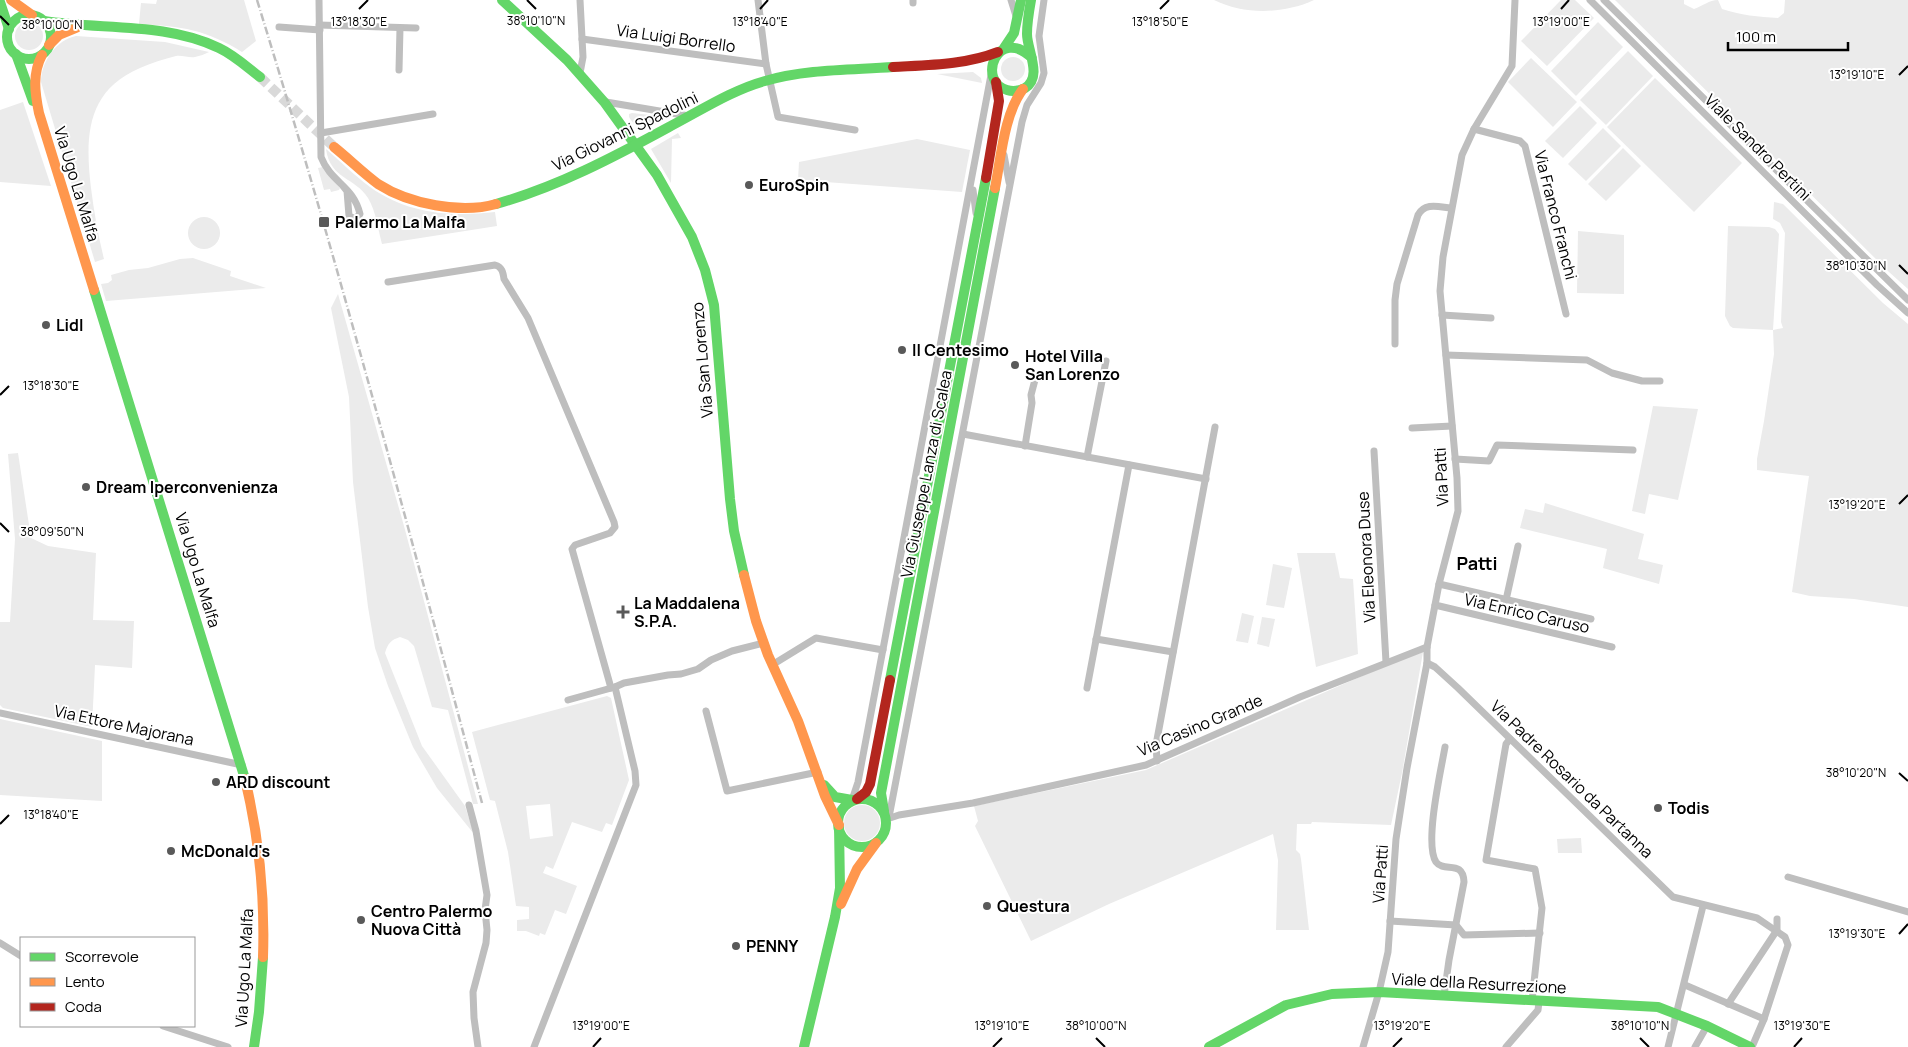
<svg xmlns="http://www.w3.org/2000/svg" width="1908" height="1047" viewBox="0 0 1908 1047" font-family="Manrope,sans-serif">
  <rect width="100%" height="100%" fill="#fff"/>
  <g fill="#ebebeb" fill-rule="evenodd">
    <path d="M157,0H244L256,41L242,52C207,30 181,26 139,24L141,3L156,4Z"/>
    <path d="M1214,0H1314C1284,14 1244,15 1214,0Z"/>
    <path d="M1561,0H1575L1594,18L1547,66L1521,41Z"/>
    <path d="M1615,0H1684V4L1694,9C1703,6 1709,0 1718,0L1722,9C1740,15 1759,17 1778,18L1784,13L1785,0H1908V289L1889,272Z"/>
    <path d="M1598,22L1623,47L1576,96L1551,71Z"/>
    <circle cx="29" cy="36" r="14"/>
    <path d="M76,36L165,42L209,52C205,54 200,56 195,57C189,58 182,55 176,56C164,59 151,63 140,68C86,91 85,137 91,188C94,212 98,235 104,259L95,262L41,82C41,62 56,40 76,36Z"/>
    <path d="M1628,51L1653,76L1606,125L1580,100Z"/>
    <circle cx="1013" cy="69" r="12"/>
    <path d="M1531,58L1577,102L1553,127L1508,82Z"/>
    <path d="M973,72L981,78L982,83L937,74Z"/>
    <path d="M1655,78L1742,163L1694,212L1607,127Z"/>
    <path d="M23,102L51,186L0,182V110Z"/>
    <path d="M1580,106L1597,123L1563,158L1545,141Z"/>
    <path d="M632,113L660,116L662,118C651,131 638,132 629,117V114Z"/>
    <path d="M1603,128L1621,146L1586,181L1568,164Z"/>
    <path d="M678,133L681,138L672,139L671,183L651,149Z"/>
    <path d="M917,139L970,150L962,192L798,180L799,162Z"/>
    <path d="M1623,148L1641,166L1606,201L1588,184Z"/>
    <path d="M326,149C341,162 354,175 370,187C408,214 450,217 495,212L497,226L382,244C378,230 376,211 368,198C356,178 330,179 326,149Z"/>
    <path d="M323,167L340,188L339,190L331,192L330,189L324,190L318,168Z"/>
    <path d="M1774,202L1783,204L1883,303L1908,324V607L1854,599L1810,596L1792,592L1809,476L1757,470V459L1764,421L1774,354L1773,330L1733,328L1730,326L1725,316L1728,226L1769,227L1775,229L1779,234L1773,330L1783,328L1781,322L1785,233L1780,223L1773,219Z"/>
    <circle cx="204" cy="233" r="16"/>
    <path d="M1578,231L1624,235V294L1577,293Z"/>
    <path d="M193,258L231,271L230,276L266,288L106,301L101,284L108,283L112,280L111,275L129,270L148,268L180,259Z"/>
    <path d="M338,294L404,526L478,804H473L448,710L432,707L414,646L408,640L400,637C391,640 388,643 385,653L422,746L465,806L474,834L437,788L413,747L388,686L375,648L368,607L353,482L349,397L331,308Z"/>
    <path d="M1653,406L1698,409L1678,500L1649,494L1645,514L1632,511Z"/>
    <path d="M18,453L31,538L48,546L96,553L93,620L134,621L132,668L95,665L92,727L3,708L0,705V622H10L15,539L8,454Z"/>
    <path d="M1545,503L1644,534L1638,559L1663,565L1659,584L1603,568L1607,549L1520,528L1525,509L1543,513Z"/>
    <path d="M1297,553H1335L1340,578L1353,579L1358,654L1316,667Z"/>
    <path d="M1273,564L1292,568L1284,608L1266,605Z"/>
    <path d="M1242,613L1254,616L1248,643L1236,641Z"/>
    <path d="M1262,617L1275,619L1269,647L1257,644Z"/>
    <path d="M1423,652L1402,773L1391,825L1312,822L1311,824H1297L1296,850L1300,854L1301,859L1309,930H1276L1278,860L1273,834L1109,904L1031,941L975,826L978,821L974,806L1146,770L1385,666Z"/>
    <path d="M607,696L611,698L629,780L612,825L606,823L602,832L572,822L553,869L546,866L543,873L577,886L566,914L555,910L545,935L540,933L539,936L526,931H517V920L529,919V907L516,906L508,852L495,801L490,800L472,732ZM550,804L553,836L530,839L526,806Z"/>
    <path d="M0,719L102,741V801L0,795Z"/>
    <circle cx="862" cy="823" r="18"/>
    <path d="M1581,838L1582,853H1558L1557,839Z"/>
  </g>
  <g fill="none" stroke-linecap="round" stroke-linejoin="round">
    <path stroke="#d9d9d9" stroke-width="10" stroke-dasharray="10 5" stroke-linecap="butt" d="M260,77L334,147"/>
    <g stroke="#bebebe" stroke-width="7">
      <path d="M319,0L321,157C331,183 353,185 360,214L355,219L349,216L347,191L343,186"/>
      <path d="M758,0L766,64L778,117L855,130"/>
      <path d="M1011,0L1016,16"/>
      <path d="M1590,0L1877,285L1908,313"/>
      <path d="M1604,0L1908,300"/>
      <path d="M913,3V0"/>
      <path d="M319,25L416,28"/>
      <path d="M279,27L320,30"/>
      <path d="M582,39L766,64"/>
      <path d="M399,70L400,28"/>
      <path d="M580,73L583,57L580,0"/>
      <path d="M606,102L689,116"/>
      <path d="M1474,129L1520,141L1525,146L1566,314"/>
      <path d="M321,133L433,114"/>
      <path d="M1004,155L1009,182"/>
      <path d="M973,190L976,213"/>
      <path d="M388,282L495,265C502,267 503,272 504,279L528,318L614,522L615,527L610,533L575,545L572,549L611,688"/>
      <path d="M1442,315L1491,318"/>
      <path d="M1395,344V300L1397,284L1418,215C1425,202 1439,207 1451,208"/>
      <path d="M1446,355L1587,360L1612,373L1642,381H1660"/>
      <path d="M1412,428L1452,426"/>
      <path d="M963,434L1206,479"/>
      <path d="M1025,446L1032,403L1031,395L1036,376"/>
      <path d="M1374,451L1386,662"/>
      <path d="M1087,457L1106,361"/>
      <path d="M1455,459L1489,461L1497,445L1633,450"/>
      <path d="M1439,584L1591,619"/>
      <path d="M1506,600L1518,546"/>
      <path d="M1435,605L1612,647"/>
      <path d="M1096,639L1173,652"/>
      <path d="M1427,663L1435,667L1458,688L1673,897L1757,918L1785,937L1788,945L1764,1019L1752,1047"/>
      <path d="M772,665L816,638L883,650"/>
      <path d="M615,687L624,683L668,675L681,674L698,669L711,660L732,651L764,643"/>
      <path d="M1087,688L1129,465"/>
      <path d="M706,711L727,791L818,772"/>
      <path d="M0,713L242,765"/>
      <path d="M1510,739L1506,744L1486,860L1535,869L1542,908L1532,1001"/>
      <path d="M1157,761L1156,745L1215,427"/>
      <path d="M852,800L858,782L991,75"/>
      <path d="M469,805L476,831L487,895L485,910L487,930L486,943L473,992L474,1018L478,1047"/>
      <path d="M889,817L1022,122L1027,105L1041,83L1044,73L1039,36L1044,0"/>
      <path d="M887,819L899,815L973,803L1146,765L1300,697L1427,647"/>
      <path d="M1788,877L1908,912"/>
      <path d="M1390,921L1456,925L1464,935L1540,933"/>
      <path d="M0,943L21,956"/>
      <path d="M1685,985L1764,1019"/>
      <path d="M1444,996L1449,960L1464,882C1463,859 1444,873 1436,862C1424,844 1441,770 1445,747"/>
      <path d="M1728,1004L1777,930V919"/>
      <path d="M163,1026L228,1047"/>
      <path d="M534,1047L636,785L635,771L615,687L568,700"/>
      <path d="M1363,1047L1379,992L1388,952L1396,839L1407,768L1427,663V647L1439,584L1458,511L1457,478L1440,291L1443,257L1462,155L1474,129L1512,66L1515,0"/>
      <path d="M1506,1047L1538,1010L1539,1002"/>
      <path d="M1668,1047L1703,906"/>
      <path d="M1695,1047L1707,1026"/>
    </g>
    <g stroke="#63d668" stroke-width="10">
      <path d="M502,0L567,60L605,103L657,175L692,237L705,270L714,305L730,499L734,531L744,575"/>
      <path d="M1031,0C1029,11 1027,23 1027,34C1027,50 1043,77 1025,88C1019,91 1013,92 1007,90C976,81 998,25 1032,58"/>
      <path d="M0,2L9,29"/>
      <circle cx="29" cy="37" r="22"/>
      <path d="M44,21C101,30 166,22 219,48C234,55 247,67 260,77"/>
      <path d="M1004,48L1014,33L1021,0"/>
      <path d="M16,54L33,101"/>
      <path d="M496,204C557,187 614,157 669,127C700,111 732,90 765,81C806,69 851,70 893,67"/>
      <path d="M94,290L245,779"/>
      <path d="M890,680L986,178"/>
      <path d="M824,785L835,797L852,800"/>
      <circle cx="862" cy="823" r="24"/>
      <path d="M884,811L881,793L995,188"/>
      <path d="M254,1047L259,1012L263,957"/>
      <path d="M804,1047L835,917L840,888L839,826"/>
      <path d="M1209,1047L1286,1005L1332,994L1379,992L1658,1007L1707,1026L1750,1047"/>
    </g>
    <g stroke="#ff974d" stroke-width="10">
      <path d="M11,0L32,15"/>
      <path d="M49,45L59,35L76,28"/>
      <path d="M42,55C32,74 35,93 39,113L94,290"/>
      <path d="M334,147C349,159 363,173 378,184C409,204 461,214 496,204"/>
      <path d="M995,188C1001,158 1004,114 1023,89"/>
      <path d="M744,575L756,621L768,655L798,721L825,796L839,825"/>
      <path d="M245,779C259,837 265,897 263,957"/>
      <path d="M841,904L857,869L876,843"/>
    </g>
    <g stroke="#b3261e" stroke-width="10">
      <path d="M893,67C928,65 965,65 998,52"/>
      <path d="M986,178L999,101L996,82"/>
      <path d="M857,799L866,792L870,784L890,680"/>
    </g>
    <path stroke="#bebebe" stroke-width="2.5" stroke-dasharray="8 2.5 1 2.5" stroke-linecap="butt" d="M257,0C339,265 410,534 482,803"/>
  </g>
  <path fill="none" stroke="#000" stroke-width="2" d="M527,0L536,9M359,9L368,0M760,9L768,0M1160,9L1169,0M1561,9L1569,0M0,16L9,25M1899,75L1908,66M1899,265L1908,274M0,395L9,386M1899,504L1908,495M0,523L9,532M1899,773L1908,781M0,824L9,815M1899,934L1908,924M1096,1038L1105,1047M1640,1038L1649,1047M593,1047L601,1038M993,1047L1002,1038M1393,1047L1402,1038M1794,1047L1802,1038"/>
  <g fill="#595959" stroke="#fff" stroke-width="2">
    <circle cx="749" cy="185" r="5"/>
    <rect x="318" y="216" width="12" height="12" rx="2.5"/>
    <circle cx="46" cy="325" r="5"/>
    <circle cx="902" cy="350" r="5"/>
    <circle cx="1015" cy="365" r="5"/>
    <circle cx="86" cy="487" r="5"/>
    <path d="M620.5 604.5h5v5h5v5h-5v5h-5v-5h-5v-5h5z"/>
    <circle cx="216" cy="782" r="5"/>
    <circle cx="1658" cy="808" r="5"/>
    <circle cx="171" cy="851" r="5"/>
    <circle cx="987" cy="906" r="5"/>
    <circle cx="361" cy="920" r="5"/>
    <circle cx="736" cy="946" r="5"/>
  </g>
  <g text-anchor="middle" stroke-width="4" stroke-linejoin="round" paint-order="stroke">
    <g font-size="16" fill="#000" stroke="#fff">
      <text transform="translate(676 38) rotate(8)" y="6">Via Luigi Borrello</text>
      <text transform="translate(625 131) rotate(-26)" y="6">Via Giovanni Spadolini</text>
      <text transform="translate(1758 147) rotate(45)" y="6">Viale Sandro Pertini</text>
      <text transform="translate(77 184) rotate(73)" y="6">Via Ugo La Malfa</text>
      <text transform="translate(1556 215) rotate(76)" y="6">Via Franco Franchi</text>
      <text transform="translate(702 360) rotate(-95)" y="6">Via San Lorenzo</text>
      <text transform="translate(926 474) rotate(-79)" y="6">Via Giuseppe Lanza di Scalea</text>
      <text transform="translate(1441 477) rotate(-93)" y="6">Via Patti</text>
      <text transform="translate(1366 557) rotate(-93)" y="6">Via Eleonora Duse</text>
      <text transform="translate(198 570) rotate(73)" y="6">Via Ugo La Malfa</text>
      <text transform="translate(1527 613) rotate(13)" y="6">Via Enrico Caruso</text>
      <text transform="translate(124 725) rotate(12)" y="6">Via Ettore Majorana</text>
      <text transform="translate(1200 725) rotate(-23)" y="6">Via Casino Grande</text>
      <text transform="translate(1572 779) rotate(44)" y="6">Via Padre Rosario da Partanna</text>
      <text transform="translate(1380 874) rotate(-86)" y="6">Via Patti</text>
      <text transform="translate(244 968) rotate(-87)" y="6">Via Ugo La Malfa</text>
      <text transform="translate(1479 983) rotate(3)" y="6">Viale della Resurrezione</text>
    </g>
    <g font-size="16" font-weight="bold" fill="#000" stroke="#fff" text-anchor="start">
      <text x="759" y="191">EuroSpin</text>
      <text x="335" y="228">Palermo La Malfa</text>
      <text x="56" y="331">Lidl</text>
      <text x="912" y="356">Il Centesimo</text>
      <text x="1025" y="362">Hotel Villa<tspan x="1025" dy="18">San Lorenzo</tspan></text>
      <text x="96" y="493">Dream Iperconvenienza</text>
      <text x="634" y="609">La Maddalena<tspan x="634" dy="18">S.P.A.</tspan></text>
      <text x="226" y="788">ARD discount</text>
      <text x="1668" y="814">Todis</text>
      <text x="181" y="857">McDonald's</text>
      <text x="997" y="912">Questura</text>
      <text x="371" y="917">Centro Palermo<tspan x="371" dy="18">Nuova Città</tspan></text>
      <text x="746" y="952">PENNY</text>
    </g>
    <g font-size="18" font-weight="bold" fill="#000" stroke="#fff">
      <text x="1477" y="570">Patti</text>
    </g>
  </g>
  <g font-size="12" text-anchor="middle" fill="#000" stroke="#fff" stroke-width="4" stroke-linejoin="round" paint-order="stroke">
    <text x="536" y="25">38°10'10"N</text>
    <text x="359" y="26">13°18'30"E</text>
    <text x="760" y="26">13°18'40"E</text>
    <text x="1160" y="26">13°18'50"E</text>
    <text x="1561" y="26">13°19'00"E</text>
    <text x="52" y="29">38°10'00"N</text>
    <text x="1857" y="79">13°19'10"E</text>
    <text x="1856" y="270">38°10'30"N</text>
    <text x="51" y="390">13°18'30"E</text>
    <text x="1857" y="509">13°19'20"E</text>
    <text x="52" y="536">38°09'50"N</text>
    <text x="1856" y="777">38°10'20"N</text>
    <text x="51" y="819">13°18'40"E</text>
    <text x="1857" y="938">13°19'30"E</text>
    <text x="601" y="1030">13°19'00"E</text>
    <text x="1002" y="1030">13°19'10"E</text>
    <text x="1402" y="1030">13°19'20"E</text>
    <text x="1802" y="1030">13°19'30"E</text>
    <text x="1096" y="1030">38°10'00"N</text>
    <text x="1640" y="1030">38°10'10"N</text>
  </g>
  <rect x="20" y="937" width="175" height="90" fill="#ffffff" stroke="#999999"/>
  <rect x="30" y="953" width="25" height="8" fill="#63d668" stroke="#999999"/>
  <text x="65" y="962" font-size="15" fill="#000000">Scorrevole</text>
  <rect x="30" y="978" width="25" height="8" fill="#ff974d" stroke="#999999"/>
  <text x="65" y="987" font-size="15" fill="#000000">Lento</text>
  <rect x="30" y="1003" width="25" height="8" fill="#b3261e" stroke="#999999"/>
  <text x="65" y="1012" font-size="15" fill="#000000">Coda</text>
  <path d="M1728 42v8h120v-8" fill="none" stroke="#000000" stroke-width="2.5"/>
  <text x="1736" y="42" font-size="15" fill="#000000" stroke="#ffffff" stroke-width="4" paint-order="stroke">100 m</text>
</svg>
